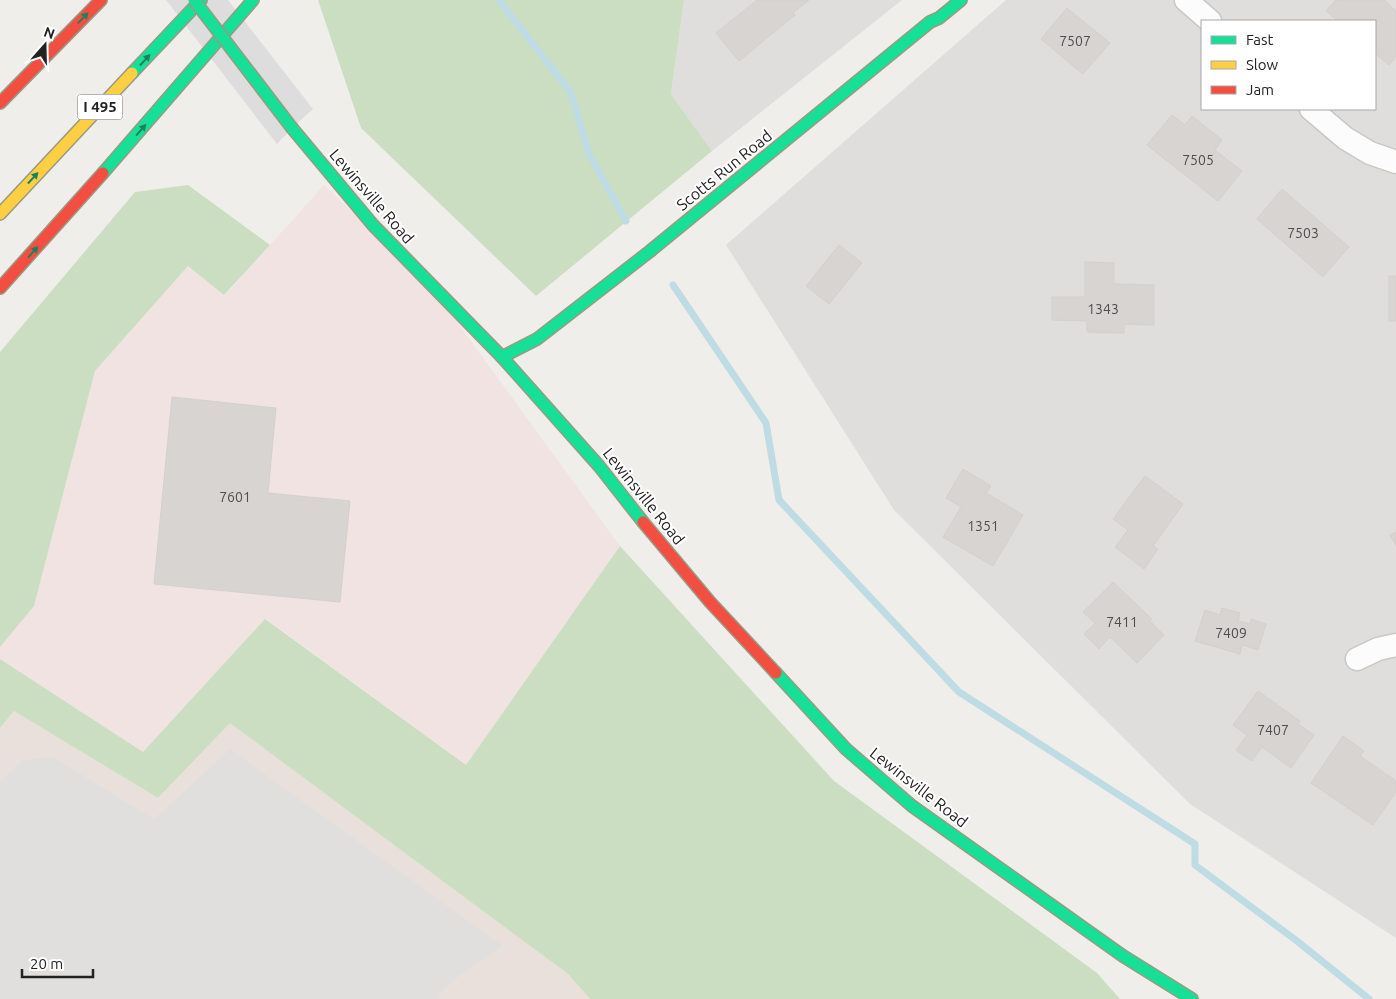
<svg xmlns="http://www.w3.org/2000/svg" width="1396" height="999" viewBox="0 0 1396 999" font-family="Ubuntu,sans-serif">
  <rect width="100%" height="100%" fill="#f0eeeb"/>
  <g fill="#dfdedc" fill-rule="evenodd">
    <path d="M684,0H902L712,151L671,94Z"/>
    <path d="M1006,0H1396V938L1190,804L894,510L726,245ZM1202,21H1375V109H1202Z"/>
  </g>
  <path fill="#f1e3e1" d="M324,185L436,293L620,546L466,765L266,619L143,752L0,659V647L34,606L95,371L188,266L225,295Z"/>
  <path fill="#eae0db" d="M14,711L158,798L230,722L568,974L590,999H0V728Z"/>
  <g fill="#cbdec1">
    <path d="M318,0H684L671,94L712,151L536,296L361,128Z"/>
    <path d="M188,185L270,245L224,295L188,266L95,371L34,606L0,647V352L135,192Z"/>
    <path d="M620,546L834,781L1097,973L1120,999H590L568,974L230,723L158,798L14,711L0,728V659L143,752L265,619L466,765Z"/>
  </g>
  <path fill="#e0dfde" d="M230,749L503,946L459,976L438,995L441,999H0V781L23,760L53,757L154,819Z"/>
  <path fill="#dedddd" d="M166,0H228L313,109L292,128L277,144Z"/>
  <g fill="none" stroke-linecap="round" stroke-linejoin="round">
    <g stroke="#bfdbe3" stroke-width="7">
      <path d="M499,0L571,93L589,154L626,221"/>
      <path d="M673,285L766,423L779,500L959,692L1195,844V865L1297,941L1369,999"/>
    </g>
  </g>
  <g fill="#d7d4d2" stroke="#d3d0cc">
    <path d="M757,0H809L793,13L795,15L739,61L716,33Z"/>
    <path d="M1336,0H1384L1396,11V56L1389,65L1375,53V21H1338L1326,11Z"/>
    <path d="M1067,8L1110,43L1083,74L1041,39Z"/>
    <path d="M1172,115L1185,125L1192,116L1222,140L1215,150L1242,171L1218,201L1147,145Z"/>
    <path d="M1282,189L1349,247L1323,277L1257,219Z"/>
    <path d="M839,245L862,263L829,304L806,286Z"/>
    <path d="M1085,262L1114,263V284L1154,285V325L1124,324V333L1087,332V321L1052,320V297H1085Z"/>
    <rect x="1389" y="276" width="7" height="45"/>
    <path d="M172,397L276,408L268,493L350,501L340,602L154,584Z"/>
    <path d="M963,469L991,486L986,493L1023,515L993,566L943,537L961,507L946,498Z"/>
    <path d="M1145,476L1183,504L1153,546L1158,549L1144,569L1115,547L1128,530L1113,519Z"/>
    <path d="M1396,532V546L1390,535Z"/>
    <path d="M1113,582L1152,619L1150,621L1164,635L1137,663L1110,637L1099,649L1084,634L1095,623L1083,612Z"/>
    <path d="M1222,608L1240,613L1238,621L1250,624L1251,619L1266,624L1258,650L1242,645L1240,654L1195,641L1205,610L1220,615Z"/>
    <path d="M1258,691L1300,721L1298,724L1314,735L1291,768L1262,747L1252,761L1236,750L1247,735L1233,725Z"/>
    <path d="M1343,736L1364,751L1360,756L1396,781V792L1373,825L1311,783Z"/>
  </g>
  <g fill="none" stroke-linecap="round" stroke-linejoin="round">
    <g stroke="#c9c8c7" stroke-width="25">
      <g id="street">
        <path d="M1186,0L1210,21"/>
        <path d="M1311,109L1345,138L1370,153L1396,162"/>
        <path d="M1357,659L1378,649L1396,645"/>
      </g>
    </g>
    <g stroke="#999a82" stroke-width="14">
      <g id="fast">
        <path d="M132,73L201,0"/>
        <path d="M292,128L373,225L502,357L599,466L643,522"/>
        <path d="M103,173L253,0"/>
        <path d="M502,357L537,339L649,252L930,22L939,18L961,0"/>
        <path d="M776,673L846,749L912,806L1123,956L1192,999"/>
      </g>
    </g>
    <g stroke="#999a82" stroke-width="14">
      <path id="slow" d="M0,214L132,73"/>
    </g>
    <g stroke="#999a82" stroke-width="14">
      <g id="jam">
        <path d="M0,103L101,0"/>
        <path d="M0,288L103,173"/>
        <path d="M643,522L710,602L776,673"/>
      </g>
    </g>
    <use href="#street" stroke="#fdfcfc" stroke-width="22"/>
    <use href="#fast" stroke="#16e098" stroke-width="11"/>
    <use href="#slow" stroke="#ffcf43" stroke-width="11"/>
    <use href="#jam" stroke="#f24e42" stroke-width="11"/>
    <g stroke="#999a82" stroke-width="14" stroke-linecap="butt">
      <path id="fast-bridge" d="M194,0L292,128"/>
    </g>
    <use href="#fast-bridge" stroke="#16e098" stroke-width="11"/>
  </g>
  <defs><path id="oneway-solid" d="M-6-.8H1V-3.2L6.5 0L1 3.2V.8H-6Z" transform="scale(1.25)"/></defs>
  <g fill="#1c815d">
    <use href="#oneway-solid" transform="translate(83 18) rotate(-46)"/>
    <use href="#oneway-solid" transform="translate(145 60) rotate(-47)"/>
    <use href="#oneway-solid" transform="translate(141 130) rotate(-49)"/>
    <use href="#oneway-solid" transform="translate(33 178) rotate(-47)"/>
    <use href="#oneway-solid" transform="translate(33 252) rotate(-48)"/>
  </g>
  <g text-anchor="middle" stroke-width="4" stroke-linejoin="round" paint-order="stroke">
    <g font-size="14" fill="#4f4e4e">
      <text x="1075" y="46">7507</text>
      <text x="1198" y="165">7505</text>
      <text x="1303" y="238">7503</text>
      <text x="1103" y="314">1343</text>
      <text x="235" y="502">7601</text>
      <text x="983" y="531">1351</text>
      <text x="1122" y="627">7411</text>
      <text x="1231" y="638">7409</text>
      <text x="1273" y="735">7407</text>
    </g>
    <rect fill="#fff" stroke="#646464" stroke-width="1" x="77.5" y="94.5" width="45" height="25" rx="4"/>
    <g font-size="15" font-weight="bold" fill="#222">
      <text x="100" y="112">I 495</text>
    </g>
    <g font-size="16" fill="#222" stroke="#fff">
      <text transform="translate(724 170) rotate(-39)" y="6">Scotts Run Road</text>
      <text transform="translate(372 196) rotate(49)" y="6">Lewinsville Road</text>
      <text transform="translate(644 496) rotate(51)" y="6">Lewinsville Road</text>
      <text transform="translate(919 787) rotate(38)" y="6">Lewinsville Road</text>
    </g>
  </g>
  <rect x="1201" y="20" width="175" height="90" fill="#ffffff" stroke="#a7a7a7"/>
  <rect x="1211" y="36" width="25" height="8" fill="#16e098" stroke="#a7a7a7"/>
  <text x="1246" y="45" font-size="15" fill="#222222">Fast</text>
  <rect x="1211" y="61" width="25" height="8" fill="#ffcf43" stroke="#a7a7a7"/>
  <text x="1246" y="70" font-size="15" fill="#222222">Slow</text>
  <rect x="1211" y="86" width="25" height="8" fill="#f24e42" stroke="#a7a7a7"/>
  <text x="1246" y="95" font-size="15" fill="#222222">Jam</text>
  <g transform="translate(45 45) rotate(20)" stroke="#ffffff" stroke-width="4" paint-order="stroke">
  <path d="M0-4L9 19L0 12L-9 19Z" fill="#222222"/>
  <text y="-8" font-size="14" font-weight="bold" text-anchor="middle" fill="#222222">N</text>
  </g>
  <path d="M22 969v8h71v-8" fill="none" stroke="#222222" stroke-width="2.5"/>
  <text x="30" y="969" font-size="15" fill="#222222" stroke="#ffffff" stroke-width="4" paint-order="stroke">20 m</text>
</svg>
